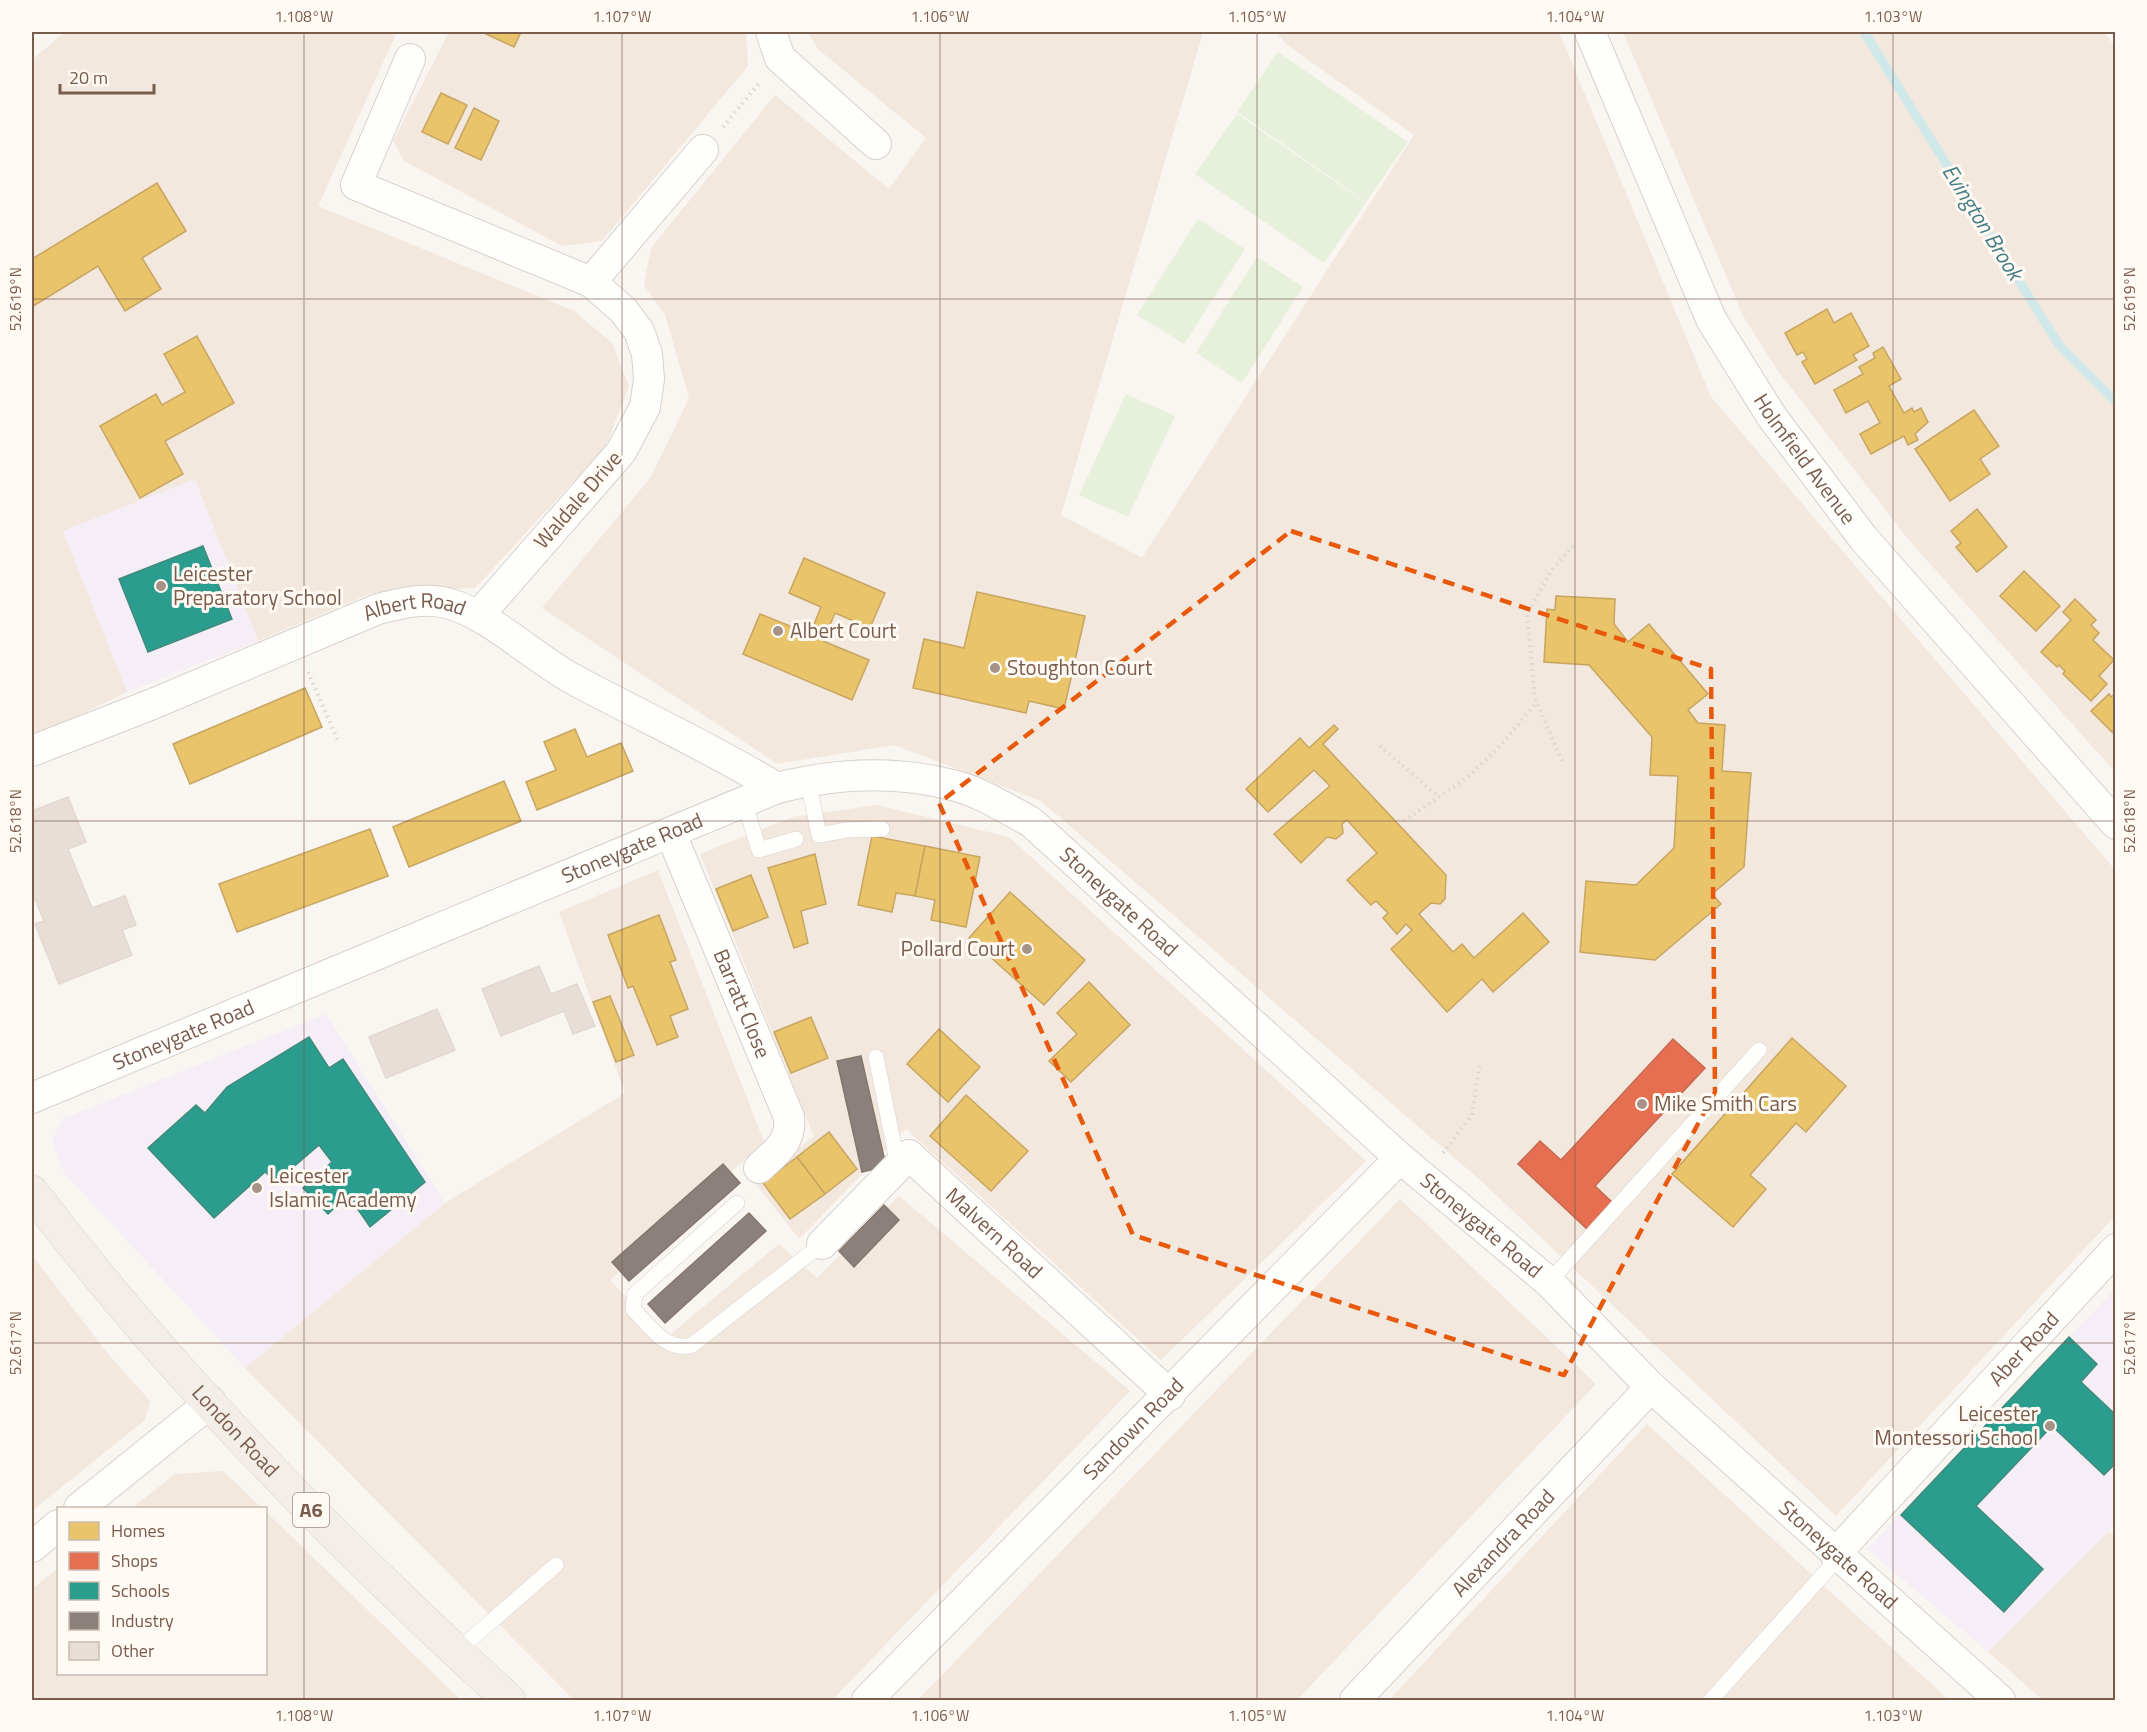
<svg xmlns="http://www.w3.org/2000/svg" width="2147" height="1732" viewBox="0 0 2147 1732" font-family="'Titillium Web',sans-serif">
  <rect width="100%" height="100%" fill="#f9f5f0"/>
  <g fill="#f2e8de">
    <path d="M65,32H397L318,206L574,311L612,343L629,386L606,446L475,588L371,593L258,641L195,480L63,531L127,692L32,738V60Z"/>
    <path d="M449,32H746L748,66L602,241L562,246L404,161L393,141Z"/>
    <path d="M808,32H1203L1061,515L1142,558L1414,135L1286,44L1276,32H1559L1711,397L2115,870V1216L1836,1516L1479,1179L1041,801L894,745L777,764L542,608L651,477L689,398L665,315L644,285L651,248L775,95L889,189L926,138L818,49Z"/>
    <path d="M1623,32H2103L2115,46V772L1908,539L1778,371L1743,316Z"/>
    <path d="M877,805L1009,837L1366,1161L1161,1360L906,1129L799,1239L755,1183L814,1136L700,854L793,817Z"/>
    <path d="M658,870L764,1142L610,1280L666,1338L779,1244L817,1278L899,1196L1130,1391L832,1700H574L245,1368L445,1203L625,1093L559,912Z"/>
    <path d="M1400,1199L1596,1384L1297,1700H918Z"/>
    <path d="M32,1255L108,1354L150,1401L145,1420L32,1511Z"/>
    <path d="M1647,1424L1949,1700H1389Z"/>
    <path d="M223,1471L262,1508H132L175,1474Z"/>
    <path d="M266,1512L461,1700H32V1589L58,1568V1674H266Z"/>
    <path d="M2109,1531L2116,1537L2115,1700H2043L1988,1652Z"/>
  </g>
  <g fill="#f6eef6">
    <path d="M195,479L258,641L127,692L63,531Z"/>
    <path d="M326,1014L445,1203L245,1368L64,1173L52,1142L62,1119Z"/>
    <path d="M2115,1289V1524L1988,1652L1867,1549Z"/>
  </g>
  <g fill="#e7f0db">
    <path d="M1278,52L1408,142L1366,202L1237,112Z"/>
    <path d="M1237,114L1366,203L1324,263L1195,174Z"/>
    <path d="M1198,219L1245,249L1184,344L1137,315Z"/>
    <path d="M1257,257L1303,287L1242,383L1196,353Z"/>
    <path d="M1126,394L1175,416L1128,517L1079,495Z"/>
  </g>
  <g fill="#e9c46a" stroke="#c8a561" stroke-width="1.5">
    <path d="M482,32H521L514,47Z"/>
    <path d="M441,93L467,105L448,144L422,132Z"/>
    <path d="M474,108L499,121L481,160L455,148Z"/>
    <path d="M157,183L186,231L142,258L161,289L125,311L98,266L32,307V259Z"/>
    <path d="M1827,309L1834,323L1851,313L1869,346L1853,355L1857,360L1815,384L1802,362L1807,359L1803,352L1797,355L1785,333Z"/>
    <path d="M197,336L234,403L165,441L183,474L140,498L100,426L156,394L162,405L185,392L164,354Z"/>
    <path d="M1883,347L1901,379L1889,386L1904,413L1912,408L1914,412L1921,408L1928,422L1915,434L1918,440L1908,445L1904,436L1871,454L1860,434L1880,423L1868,401L1846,413L1834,390L1863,374L1859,367L1875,358L1873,353Z"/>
    <path d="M1974,410L1999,446L1980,459L1990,474L1950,501L1915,449Z"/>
    <path d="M1977,509L2007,547L1977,572L1956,547L1961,543L1951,531Z"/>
    <path d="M804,558L885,593L870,628L835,613L823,641L869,660L852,700L743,654L760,614L810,634L821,607L789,593Z"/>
    <path d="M2024,571L2060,606L2036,631L2000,596Z"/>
    <path d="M977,592L1085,616L1064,709L1029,701L1026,713L913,688L924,639L964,648Z"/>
    <path d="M1556,596L1615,599L1614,624L1628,642L1649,624L1708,694L1688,710L1698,723L1725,725L1722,771L1751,773L1744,867L1712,894L1721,904L1655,960L1580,952L1586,881L1636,885L1674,848L1678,776L1650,775L1652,737L1589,665L1544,662L1547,609L1555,610Z"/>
    <path d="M2075,599L2096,620L2091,625L2099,633L2093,640L2114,660L2099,676L2107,684L2091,701L2063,674L2065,671L2059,665L2057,667L2041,652L2071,620L2063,612Z"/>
    <path d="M305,688L322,727L190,784L173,744Z"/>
    <path d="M2116,693V734L2115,735L2091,711L2109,694L2111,697Z"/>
    <path d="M1334,725L1338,729L1323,744L1446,875L1445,899L1440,904L1431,903L1419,914L1453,952L1462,944L1474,958L1523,913L1549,942L1493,992L1482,979L1447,1012L1391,949L1412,930L1406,924L1397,934L1383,918L1388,913L1376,901L1371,905L1347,880L1377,853L1347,820L1342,824L1343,833L1336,839L1327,837L1301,863L1274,834L1330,786L1314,770L1268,812L1246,789L1300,738L1309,748Z"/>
    <path d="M575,729L587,757L621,743L633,771L537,810L526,782L556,770L544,742Z"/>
    <path d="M504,781L521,821L409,867L393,827Z"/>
    <path d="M370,829L388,876L237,932L219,884Z"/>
    <path d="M872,836L925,846L915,896L896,893L892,912L858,905Z"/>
    <path d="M925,846L980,857L966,927L931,920L935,900L915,896Z"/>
    <path d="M815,854L826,904L801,911L808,943L794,948L768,868Z"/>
    <path d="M751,875L768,917L733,931L716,889Z"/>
    <path d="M1010,892L1085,960L1044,1005L969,938Z"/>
    <path d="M659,915L676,960L670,962L688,1009L670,1016L678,1037L657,1045L633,986L628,988L608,935Z"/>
    <path d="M1089,982L1130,1025L1071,1082L1049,1061L1077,1034L1057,1013Z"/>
    <path d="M610,996L634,1055L616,1062L593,1002Z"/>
    <path d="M811,1017L828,1058L791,1073L774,1032Z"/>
    <path d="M939,1029L980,1067L948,1102L907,1064Z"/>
    <path d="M1792,1038L1846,1086L1806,1132L1796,1123L1750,1175L1766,1189L1733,1227L1672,1174Z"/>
    <path d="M966,1095L1028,1151L991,1191L930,1136Z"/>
    <path d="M829,1132L857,1169L825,1194L797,1157Z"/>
    <path d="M797,1157L825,1194L790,1219L763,1183Z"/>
  </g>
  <path fill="#e76f51" stroke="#c66950" stroke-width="1.5" d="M1673,1039L1705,1068L1595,1186L1614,1204L1589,1231L1518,1164L1540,1141L1561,1160Z"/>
  <g fill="#2a9d8f" stroke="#428a7b" stroke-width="1.5">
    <path d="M203,546L232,619L148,652L119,579Z"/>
    <path d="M309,1037L329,1068L343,1059L425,1182L370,1227L348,1195L328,1214L303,1188L332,1162L319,1145L276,1182L265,1172L214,1218L148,1148L196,1105L205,1113L227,1087Z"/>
    <path d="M2069,1337L2097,1364L2081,1382L2116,1415V1463L2104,1475L2052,1426L1976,1506L2043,1569L2004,1612L1901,1515Z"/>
  </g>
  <g fill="#8a817c" stroke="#85766e" stroke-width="1.5">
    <path d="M861,1056L886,1166L862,1172L837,1061Z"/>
    <path d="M723,1164L740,1183L629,1281L612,1262Z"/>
    <path d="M884,1205L899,1220L854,1267L839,1251Z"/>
    <path d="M749,1213L766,1231L665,1323L648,1304Z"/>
  </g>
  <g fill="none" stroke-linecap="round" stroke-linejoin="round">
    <path stroke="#d0e8ea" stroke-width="9" d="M1864,32L2059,345L2116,402"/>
  </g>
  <g fill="#e6ded7" stroke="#e2d8d2" stroke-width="1.5">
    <path d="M68,797L86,842L68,849L92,908L125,896L136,925L122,930L132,955L59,984L35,924L44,921L35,899H32V811Z"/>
    <path d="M539,966L551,994L577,984L595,1026L573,1034L564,1011L501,1036L482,989Z"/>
    <path d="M437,1009L455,1050L386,1078L369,1037Z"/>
  </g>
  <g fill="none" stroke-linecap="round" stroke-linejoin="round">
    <g stroke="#d7d1cb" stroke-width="16">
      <g id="service">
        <path d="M808,780L819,835L847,830L882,829"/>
        <path d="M744,801L759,850L796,839"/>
        <path d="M876,1057L895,1151L903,1161"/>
        <path d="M737,1203L635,1294L633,1309C649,1325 667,1353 692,1345L822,1244"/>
        <path d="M1549,1282L1759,1050"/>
        <path d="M456,1652L556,1565"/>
        <path d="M1711,1700L1839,1557"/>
      </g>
    </g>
    <g stroke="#d7d1cb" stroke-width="32">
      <g id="minor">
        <path d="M771,32L780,58L876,144"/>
        <path id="s1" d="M1590,32L1711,319L1772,417L1864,539L2116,824"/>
        <path d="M410,59L356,185L591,282L623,310L639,331L647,354L649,379L645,407L621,452L478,616"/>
        <path d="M591,282L703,150"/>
        <path id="s2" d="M32,751L150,705L378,609C401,603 426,597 450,604C490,615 533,657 571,678C639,715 710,747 777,788"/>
        <path id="s3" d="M671,834L789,1117C792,1142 776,1152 759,1168"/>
        <path id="s4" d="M32,1098L777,788C836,773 896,770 956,786C982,793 1007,809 1031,822L1400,1158L1549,1282L1651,1387L2000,1700"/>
        <path id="s5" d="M822,1244L909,1155L1170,1395"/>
        <path d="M79,1508L211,1402"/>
        <path d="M32,1547L58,1525"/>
        <path id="s6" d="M1835,1554L2116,1249"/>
        <path id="s7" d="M867,1700L1400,1158"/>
        <path id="s8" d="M1355,1700L1651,1387"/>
      </g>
    </g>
    <g stroke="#dad1cc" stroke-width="34">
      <g id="primary">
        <path id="s9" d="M32,1192C173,1377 338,1544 509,1700"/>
      </g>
    </g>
    <g stroke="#dcd5d0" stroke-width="4" stroke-dasharray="1.5 4.5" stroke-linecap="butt">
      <path d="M723,127L760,82"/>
      <path d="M308,672L339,743"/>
      <path d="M1380,746L1439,797"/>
      <path d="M1562,761L1535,698L1527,615L1551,571L1574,545"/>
      <path d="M1404,821L1468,777L1498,748L1537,702"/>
      <path d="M1443,1153L1472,1115L1480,1062"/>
    </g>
    <use href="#service" stroke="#fefefd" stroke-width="15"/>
    <use href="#minor" stroke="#fefefd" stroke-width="30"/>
    <use href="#primary" stroke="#f3eee8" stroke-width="33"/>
  </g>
  <path fill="none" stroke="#e8590c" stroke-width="4.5" stroke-dasharray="12 8" stroke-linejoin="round" d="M1291,531L1711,669L1715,1092L1564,1375L1133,1235L939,803Z"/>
  <path fill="none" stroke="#7a5c4d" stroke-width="1.5" stroke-opacity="0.45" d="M304,32V1700M622,32V1700M940,32V1700M1257,32V1700M1575,32V1700M1893,32V1700M32,299H2116M32,821H2116M32,1343H2116"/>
  <g fill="#a69286" stroke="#fffaf3" stroke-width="2">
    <circle cx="161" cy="586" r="6"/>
    <circle cx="778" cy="631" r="6"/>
    <circle cx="995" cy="668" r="6"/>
    <circle cx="1027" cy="949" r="6"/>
    <circle cx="1642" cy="1104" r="6"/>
    <circle cx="257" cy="1188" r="6"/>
    <circle cx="2050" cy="1426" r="6"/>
  </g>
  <g text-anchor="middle" stroke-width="6" stroke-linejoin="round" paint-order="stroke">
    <rect fill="#fffaf3" stroke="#a28b7f" stroke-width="1.5" x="293" y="1493" width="36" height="34" rx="4.5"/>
    <g font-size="20" font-weight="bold" fill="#7a5c4d">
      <text x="311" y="1517">A6</text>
    </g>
    <g font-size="21" fill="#7a5c4d" stroke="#fffaf3">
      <text dy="7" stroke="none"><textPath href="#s1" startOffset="480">Holmfield Avenue</textPath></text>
      <text transform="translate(578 500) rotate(-49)" y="7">Waldale Drive</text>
      <text dy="7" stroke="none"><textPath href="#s2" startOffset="411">Albert Road</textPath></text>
      <text dy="7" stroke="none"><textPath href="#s4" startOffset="650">Stoneygate Road</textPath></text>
      <text dy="7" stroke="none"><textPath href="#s4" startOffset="1190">Stoneygate Road</textPath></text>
      <text dy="7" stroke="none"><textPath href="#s3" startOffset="184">Barratt Close</textPath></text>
      <text dy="7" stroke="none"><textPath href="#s4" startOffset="164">Stoneygate Road</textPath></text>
      <text dy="7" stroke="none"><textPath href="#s4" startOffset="1676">Stoneygate Road</textPath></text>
      <text dy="7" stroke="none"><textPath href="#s5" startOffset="240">Malvern Road</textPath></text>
      <text dy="7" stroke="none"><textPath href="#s6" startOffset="279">Aber Road</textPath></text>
      <text dy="7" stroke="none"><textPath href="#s9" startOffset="314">London Road</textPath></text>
      <text dy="7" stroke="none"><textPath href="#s7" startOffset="380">Sandown Road</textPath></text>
      <text dy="7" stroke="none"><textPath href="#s8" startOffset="216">Alexandra Road</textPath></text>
      <text dy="7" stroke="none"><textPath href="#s4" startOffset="2162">Stoneygate Road</textPath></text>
    </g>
    <g font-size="21" fill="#7a5c4d" stroke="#fffaf3" text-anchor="start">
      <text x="173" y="581">Leicester<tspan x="173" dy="24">Preparatory School</tspan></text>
      <text x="790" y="638">Albert Court</text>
      <text x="1007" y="675">Stoughton Court</text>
      <text x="1015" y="956" text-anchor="end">Pollard Court</text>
      <text x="1654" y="1111">Mike Smith Cars</text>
      <text x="269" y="1183">Leicester<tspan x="269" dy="24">Islamic Academy</tspan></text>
      <text x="2038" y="1421" text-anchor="end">Leicester<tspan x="2038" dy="24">Montessori School</tspan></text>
    </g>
    <g font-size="22" font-style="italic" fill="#437c86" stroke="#fffaf3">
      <text transform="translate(1983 222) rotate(58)" y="8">Evington Brook</text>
    </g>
  </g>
  <rect width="2147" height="1732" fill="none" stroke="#fffaf3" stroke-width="66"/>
  <rect x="57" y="1507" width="210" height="168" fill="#fffaf3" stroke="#cabbb1" stroke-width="1.5"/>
  <rect x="69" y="1522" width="30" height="18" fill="#e9c46a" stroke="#cabbb1" stroke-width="1.5"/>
  <text x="111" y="1537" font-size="18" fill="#7a5c4d">Homes</text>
  <rect x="69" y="1552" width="30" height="18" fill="#e76f51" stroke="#cabbb1" stroke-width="1.5"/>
  <text x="111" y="1567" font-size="18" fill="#7a5c4d">Shops</text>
  <rect x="69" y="1582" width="30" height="18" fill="#2a9d8f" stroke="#cabbb1" stroke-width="1.5"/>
  <text x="111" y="1597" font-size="18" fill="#7a5c4d">Schools</text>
  <rect x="69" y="1612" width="30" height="18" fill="#8a817c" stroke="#cabbb1" stroke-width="1.5"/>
  <text x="111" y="1627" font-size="18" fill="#7a5c4d">Industry</text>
  <rect x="69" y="1642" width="30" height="18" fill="#e6ded7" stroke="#cabbb1" stroke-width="1.5"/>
  <text x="111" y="1657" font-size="18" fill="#7a5c4d">Other</text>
  <path d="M60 84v9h94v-9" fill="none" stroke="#7a5c4d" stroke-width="3"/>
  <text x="69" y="84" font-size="18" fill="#7a5c4d" stroke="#fffaf3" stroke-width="4.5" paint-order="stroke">20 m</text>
  <rect x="33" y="33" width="2081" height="1666" fill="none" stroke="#7a5c4d" stroke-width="2"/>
  <g font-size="15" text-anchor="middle" fill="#7a5c4d">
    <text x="304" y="22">1.108°W</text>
    <text x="622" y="22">1.107°W</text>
    <text x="940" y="22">1.106°W</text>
    <text x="1257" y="22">1.105°W</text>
    <text x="1575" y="22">1.104°W</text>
    <text x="1893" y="22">1.103°W</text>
    <text transform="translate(16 299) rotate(-90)" y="5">52.619°N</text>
    <text transform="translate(2130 299) rotate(-90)" y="5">52.619°N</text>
    <text transform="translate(16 821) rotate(-90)" y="5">52.618°N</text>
    <text transform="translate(2130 821) rotate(-90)" y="5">52.618°N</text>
    <text transform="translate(16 1343) rotate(-90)" y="5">52.617°N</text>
    <text transform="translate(2130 1343) rotate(-90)" y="5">52.617°N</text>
    <text x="304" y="1721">1.108°W</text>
    <text x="622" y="1721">1.107°W</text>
    <text x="940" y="1721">1.106°W</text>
    <text x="1257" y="1721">1.105°W</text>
    <text x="1575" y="1721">1.104°W</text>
    <text x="1893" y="1721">1.103°W</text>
  </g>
</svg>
